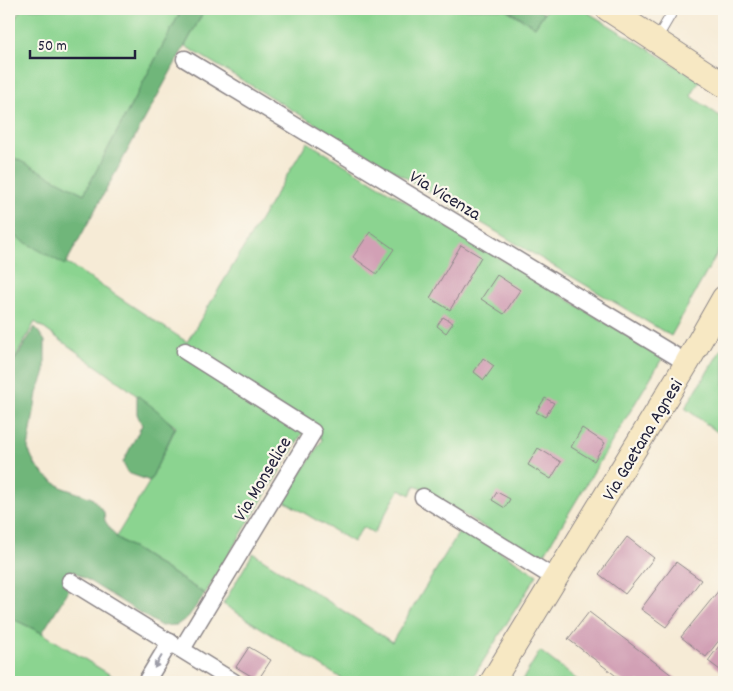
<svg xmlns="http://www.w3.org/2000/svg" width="733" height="691" viewBox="0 0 733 691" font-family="Dekko,sans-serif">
  <rect width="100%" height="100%" fill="#fbf7ec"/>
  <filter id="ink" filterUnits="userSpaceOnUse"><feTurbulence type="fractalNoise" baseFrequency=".02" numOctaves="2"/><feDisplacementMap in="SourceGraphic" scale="10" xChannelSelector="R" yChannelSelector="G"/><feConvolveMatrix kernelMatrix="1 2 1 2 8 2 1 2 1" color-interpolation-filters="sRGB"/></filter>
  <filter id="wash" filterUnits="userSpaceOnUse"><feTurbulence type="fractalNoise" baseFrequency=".0096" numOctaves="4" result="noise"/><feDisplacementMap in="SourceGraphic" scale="20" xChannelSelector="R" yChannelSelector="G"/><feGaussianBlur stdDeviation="1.12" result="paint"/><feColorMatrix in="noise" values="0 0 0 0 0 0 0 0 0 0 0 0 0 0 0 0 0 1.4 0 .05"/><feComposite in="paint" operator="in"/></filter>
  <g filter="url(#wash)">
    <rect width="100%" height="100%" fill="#f6ebd6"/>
    <g fill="#8bd490" stroke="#567b66">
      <path d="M21,9H182L84,194L9,156V30Z"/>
      <path d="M205,9H505L535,27L547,9H582L700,80L691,96L724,119V241L671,336L185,46Z"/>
      <path d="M307,142L663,357L540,561L415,485L410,495L400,489L374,533L363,527L353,542L284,501L322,440L315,429L302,434L205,594L116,537L150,481L176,427L126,387L35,322L9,369V233L76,269L187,342Z"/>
      <path d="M724,345V437L685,408Z"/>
      <path d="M462,527L537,575L470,682H347L223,604L253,553L392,642Z"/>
      <path d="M9,618L13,619L42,633L122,682H9Z"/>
      <path d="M540,651L580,682H521Z"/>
    </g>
    <g fill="#70b67a" stroke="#496c5a">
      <path d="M182,9H205L65,265L9,233V155L84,194Z"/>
      <path d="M507,9H537L544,13L535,27Z"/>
      <path d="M35,327L45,341V372L37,393L28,449L36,466L47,477L63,488L92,498L104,512L105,521L117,538L205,594L188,617L177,625L161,626L73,571L66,579L65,585L69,590L42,633L13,619L9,618V370Z"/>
      <path d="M137,395L158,411L175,428L150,481L128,473L123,462L142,425L137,414Z"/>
    </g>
    <g id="blocks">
      <g fill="#d2a0b5">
        <path d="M370,232L394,249L377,274L353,257Z"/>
        <path d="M461,245L481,257L450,310L430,298Z"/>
        <path d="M497,275L520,290L504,314L481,299Z"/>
        <path d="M443,317L453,323L446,333L437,326Z"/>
        <path d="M483,358L494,366L484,380L474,372Z"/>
        <path d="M545,398L554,403L545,417L536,412Z"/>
        <path d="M582,428L605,443L594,461L571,447Z"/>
        <path d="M538,448L561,462L551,479L528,465Z"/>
        <path d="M497,492L510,499L505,508L492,500Z"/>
        <path d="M627,537L654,558L625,594L599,574Z"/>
        <path d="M676,562L701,580L666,627L641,609Z"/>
        <path d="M724,584V634L706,657L681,637Z"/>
        <path d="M589,612L681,682H624L568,639Z"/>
        <path d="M724,639V673L708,661Z"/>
        <path d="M249,647L271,660L258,680L236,667Z"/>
      </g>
    </g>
  </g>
  <g filter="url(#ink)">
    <use href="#blocks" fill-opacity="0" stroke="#8c8688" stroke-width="1"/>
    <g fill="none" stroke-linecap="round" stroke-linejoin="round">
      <g stroke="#8c8688" stroke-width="11">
        <path id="lane" d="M656,40L673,11"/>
      </g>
      <g stroke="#8c8688" stroke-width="19">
        <g id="street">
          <path d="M185,59L687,363"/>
          <path d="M423,497L556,579"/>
          <path d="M70,581L234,682"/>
          <path d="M182,649L313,432L185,351"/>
          <path d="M146,682L170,642"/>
        </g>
      </g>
      <g stroke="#8c8688" stroke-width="26">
        <g id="secondary">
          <path d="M608,9L724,85"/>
          <path d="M492,682L687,363L724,298"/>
        </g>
      </g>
      <use href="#lane" stroke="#fff" stroke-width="9"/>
      <use href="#street" stroke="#fff" stroke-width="16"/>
      <use href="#secondary" stroke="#f7e8c3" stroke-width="24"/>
    </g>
    <defs><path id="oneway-solid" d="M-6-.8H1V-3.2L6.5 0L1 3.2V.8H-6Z" transform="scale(1.25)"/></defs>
    <use fill="#9c9ca7" href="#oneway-solid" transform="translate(158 662) rotate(121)"/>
  </g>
  <g text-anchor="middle" stroke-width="4.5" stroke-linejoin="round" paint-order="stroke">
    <g font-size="19" fill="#22223b" stroke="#fbf7ec">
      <text transform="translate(446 194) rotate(31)" y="7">Via Vicenza</text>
      <text transform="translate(641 439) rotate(-59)" y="7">Via Gaetana Agnesi</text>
      <text transform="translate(261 478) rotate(-59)" y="7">Via Monselice</text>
    </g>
  </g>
  <rect width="733" height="691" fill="none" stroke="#fbf7ec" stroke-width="30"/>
  <path d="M30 50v8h105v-8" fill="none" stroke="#22223b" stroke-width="2.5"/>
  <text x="38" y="50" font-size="15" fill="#22223b" stroke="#fbf7ec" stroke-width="4" paint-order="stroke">50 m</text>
</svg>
